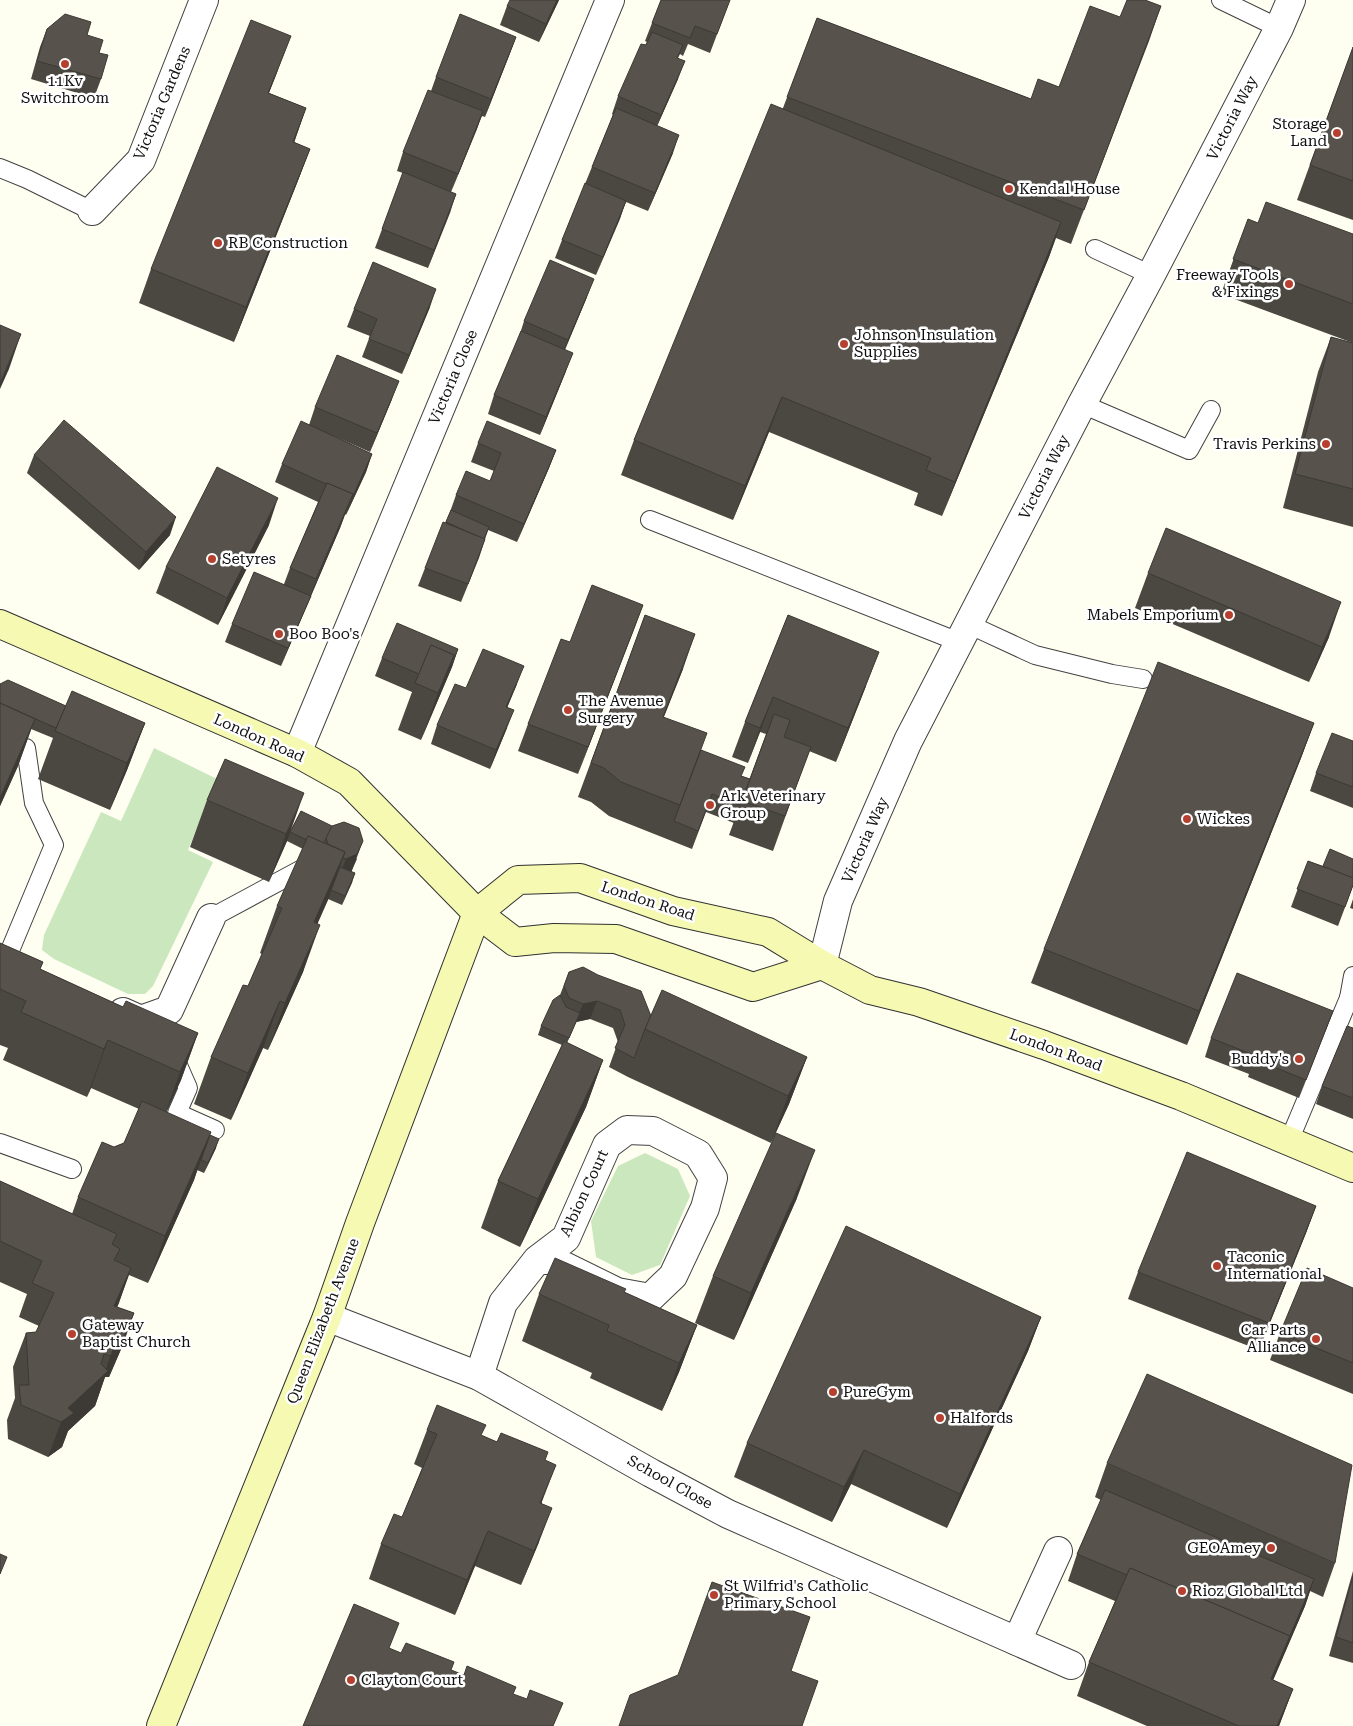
<svg xmlns="http://www.w3.org/2000/svg" width="1353" height="1726" viewBox="0 0 1353 1726" font-family="'Roboto Serif',serif">
  <rect width="100%" height="100%" fill="#fefef1"/>
  <g fill="#cbe7bd">
    <path d="M154,748L217,779L188,850L213,862L153,986L145,994H128L54,959L42,950L44,935L101,812L121,821Z"/>
    <path d="M645,1153L678,1169L690,1196L660,1265L632,1275L596,1257L591,1221L618,1166Z"/>
  </g>
  <g fill="none" stroke-linecap="round" stroke-linejoin="round">
    <g stroke="#424242" stroke-width="20">
      <g id="lane">
        <path d="M1221,0L1279,28"/>
        <path d="M0,168L27,179L92,211"/>
        <path d="M1095,249L1151,275"/>
        <path d="M1082,404L1189,450L1211,410"/>
        <path d="M650,520L959,642"/>
        <path d="M968,624L1035,655L1112,674L1143,679"/>
        <path d="M211,918L302,869"/>
        <path d="M6,960L54,845L34,803L26,748"/>
        <path d="M1353,976L1349,998L1353,999"/>
        <path d="M173,1054L188,1088L177,1113L215,1130"/>
        <path d="M1289,1141L1349,998"/>
        <path d="M0,1143L72,1169"/>
      </g>
    </g>
    <g stroke="#424242" stroke-width="30">
      <g id="street">
        <path d="M92,211L141,160L204,0"/>
        <path d="M297,753L610,0"/>
        <path d="M822,965L838,901L908,741L1082,404L1151,275L1279,28L1291,0"/>
        <path d="M123,1012L141,1020L169,1010L211,918"/>
        <path d="M327,1317L479,1376L651,1473L728,1514L1071,1665"/>
        <path d="M479,1376L503,1303L537,1260L566,1238L607,1145L627,1130L653,1131L698,1154L713,1178L705,1208L673,1276L650,1298L617,1292L552,1260H537"/>
        <path d="M1017,1641L1058,1551"/>
      </g>
    </g>
    <g stroke="#313131" stroke-width="30">
      <g id="secondary">
        <path d="M0,624L297,753L349,782L477,913L515,942L554,938L616,939L753,987L822,965"/>
        <path d="M477,913L518,880L580,878L673,911L768,932L822,965L870,990L919,1002L1044,1045L1181,1096L1353,1168"/>
        <path d="M161,1726L327,1317L360,1223L477,913"/>
      </g>
    </g>
    <use href="#lane" stroke="#fff" stroke-width="18"/>
    <use href="#street" stroke="#fff" stroke-width="28"/>
    <use href="#secondary" stroke="#f5f9b1" stroke-width="28"/>
  </g>
  <g fill="#4b4741">
    <path d="M559,0L539,42L500,25L507,6Z"/>
    <path d="M661,0H730L710,53L688,44L683,56L680,54L678,58V79L657,126L673,153L648,211L626,202L596,275L555,258L562,240L585,184L613,115L612,114L618,96L647,42L645,41Z"/>
    <path d="M1161,6L1071,244L1056,238L1049,257L942,516L914,505L918,493L769,432L733,520L621,475L634,440L783,108L817,18L1031,99L1059,87L1120,17Z"/>
    <path d="M47,29L87,35L99,53L101,79L94,98L31,79L40,47Z"/>
    <path d="M516,37L485,117L482,116L451,192L456,194L428,268L375,248L403,173L397,171L403,152L431,91L436,77Z"/>
    <path d="M1353,47V220L1297,200Z"/>
    <path d="M278,70L269,93L306,108L294,142L310,149L297,183L234,342L139,303L151,269Z"/>
    <path d="M1248,219L1258,223L1353,234V343L1221,294Z"/>
    <path d="M587,297L565,350L566,371L540,435L488,414L494,395L518,340L524,321Z"/>
    <path d="M430,307L402,374L362,357L370,336L347,327L354,309Z"/>
    <path d="M1331,337L1353,343V527L1283,508L1318,372Z"/>
    <path d="M392,399L370,452L329,434L372,454L366,472L346,515L345,514L340,528L281,666L225,642L232,624L284,584L290,568L318,502L275,482L282,464L309,425L315,407Z"/>
    <path d="M478,443L556,450L549,468L517,542L488,530L479,558L461,602L418,586L425,568L450,512L456,495L490,481L494,471L471,462Z"/>
    <path d="M34,455L170,535L139,570L27,473Z"/>
    <path d="M269,525L218,625L156,593L166,567Z"/>
    <path d="M1148,573L1329,637L1309,682L1135,608Z"/>
    <path d="M643,605L578,774L518,751L528,724L570,642Z"/>
    <path d="M645,615L683,669L663,718L701,750L741,776L750,779L734,823L706,812L692,849L609,816L591,802L578,797Z"/>
    <path d="M788,615L866,686L836,762L809,751L773,851L729,835L766,734L760,732L748,763L732,757L745,722Z"/>
    <path d="M458,649L452,667L421,740L398,730L412,692L375,676L382,658Z"/>
    <path d="M0,684L66,706L145,723L127,770L110,810L38,779L53,738L31,729L18,766L0,806Z"/>
    <path d="M517,684L507,707V728L490,769L431,744L437,725L466,688Z"/>
    <path d="M1314,723L1301,758L1187,1045L1031,983L1044,949Z"/>
    <path d="M1353,741V808L1310,791L1316,773Z"/>
    <path d="M207,800L290,832L301,811L357,859L351,872L355,873L342,905L328,899L317,924L303,972L268,1050L263,1048L231,1120L194,1104L211,1057L248,986L262,954L260,953L277,906L303,849L287,841L269,882L190,847Z"/>
    <path d="M1308,861L1323,866L1353,886L1338,926L1291,907Z"/>
    <path d="M1353,899V909L1350,908Z"/>
    <path d="M0,943L43,962L40,969L123,1007L198,1033L181,1080L166,1112L210,1135L216,1148L204,1173L197,1170L194,1180L148,1283L129,1275L117,1307L134,1313L122,1347L109,1377H105L95,1406L68,1431L62,1447L48,1457L8,1439L7,1420L15,1398L13,1367L26,1333L36,1332L39,1326L19,1317L27,1294L0,1282V1181L72,1214L78,1197L114,1147L124,1143L139,1109L91,1088L87,1097L3,1060L8,1048L0,1045Z"/>
    <path d="M569,972L651,1016L807,1057L789,1104L771,1143L628,1077L609,1067L618,1042L613,1028L590,1019L576,1022L567,1043L603,1060L586,1107L520,1247L481,1228L498,1181L562,1045L538,1035L541,1026L560,995Z"/>
    <path d="M1333,1011L1299,1098L1248,1077L1249,1074L1205,1057L1211,1038Z"/>
    <path d="M1353,1028V1119L1316,1104L1322,1086Z"/>
    <path d="M797,1198L734,1340L695,1323L713,1276Z"/>
    <path d="M1316,1206L1306,1233L1259,1350L1128,1299L1138,1272Z"/>
    <path d="M1353,1288V1394L1270,1360L1280,1333Z"/>
    <path d="M624,1292L697,1325L679,1372L662,1411L590,1378L592,1373L522,1341L539,1294Z"/>
    <path d="M1041,1317L1028,1351L947,1528L851,1484L832,1522L734,1477L747,1443Z"/>
    <path d="M427,1430L482,1436L545,1460L539,1542L521,1585L475,1566L455,1615L369,1579L381,1544L402,1517L422,1468L414,1464Z"/>
    <path d="M1107,1463L1335,1563L1323,1597L1310,1591L1305,1606L1273,1680L1293,1689L1279,1726H1147L1077,1696L1089,1662L1115,1601L1068,1581L1077,1554L1101,1500L1095,1497Z"/>
    <path d="M1353,1571V1663L1329,1656Z"/>
  </g>
  <g fill="#3d3935">
    <path d="M557,0H559L539,42L546,24Z"/>
    <path d="M1161,6L1149,41L1071,244L1084,210Z"/>
    <path d="M291,36L278,70L255,127L268,93Z"/>
    <path d="M516,37L509,56L485,117L491,99Z"/>
    <path d="M685,61L678,79L654,133L661,115Z"/>
    <path d="M306,108L294,143L293,142Z"/>
    <path d="M483,111L477,129L451,192L458,174Z"/>
    <path d="M679,135L673,153L648,211L655,193Z"/>
    <path d="M310,149L297,183L234,342L246,307Z"/>
    <path d="M456,194L450,213L428,268L434,250Z"/>
    <path d="M626,201L620,219L596,275L603,257Z"/>
    <path d="M1061,222L1049,257L942,516L955,482Z"/>
    <path d="M594,279L587,297L561,358L568,340Z"/>
    <path d="M436,289L430,307L402,374L409,355Z"/>
    <path d="M21,334L9,369L0,389V383Z"/>
    <path d="M573,353L566,371L540,435L546,417Z"/>
    <path d="M399,381L392,399L370,452L377,433Z"/>
    <path d="M782,397L769,432L733,520L745,486Z"/>
    <path d="M556,450L549,468L517,542L524,524Z"/>
    <path d="M372,454L366,472L346,515L353,496Z"/>
    <path d="M353,494L340,528L281,666L288,648Z"/>
    <path d="M278,498L269,525L218,625L227,598Z"/>
    <path d="M176,517L170,535L139,570L146,552Z"/>
    <path d="M1341,602L1329,637L1309,682L1322,647Z"/>
    <path d="M643,605L633,632L578,774L588,747Z"/>
    <path d="M695,634L683,669L650,752L663,717Z"/>
    <path d="M458,649L452,667L421,740L438,693L454,655Z"/>
    <path d="M879,652L866,686L836,762L848,728Z"/>
    <path d="M524,666L517,684L500,725L506,707Z"/>
    <path d="M773,697L760,732L748,763L760,728Z"/>
    <path d="M514,710L507,728L490,769L496,750Z"/>
    <path d="M35,719L18,766L0,806V798Z"/>
    <path d="M145,723L127,770L110,810L127,763Z"/>
    <path d="M1314,723L1301,758L1187,1045L1199,1011Z"/>
    <path d="M304,793L287,841L269,882L286,834Z"/>
    <path d="M363,841L351,873L339,877L346,859Z"/>
    <path d="M345,852L328,900L297,970L314,922Z"/>
    <path d="M355,873L352,883L342,905L345,896Z"/>
    <path d="M320,925L303,972L268,1050L285,1003Z"/>
    <path d="M280,1001L263,1048L231,1120L248,1073Z"/>
    <path d="M597,1001L590,1019L576,1022L565,1047L583,1004Z"/>
    <path d="M1333,1011L1326,1030L1299,1098L1306,1080Z"/>
    <path d="M198,1033L181,1080L163,1120L180,1072Z"/>
    <path d="M108,1040L91,1088L87,1097L104,1049Z"/>
    <path d="M807,1057L789,1104L771,1143L788,1096Z"/>
    <path d="M603,1060L586,1107L520,1247L538,1199Z"/>
    <path d="M211,1132L194,1180L148,1283L165,1236Z"/>
    <path d="M219,1139L216,1148L204,1173L208,1163Z"/>
    <path d="M815,1150L797,1198L734,1340L751,1293Z"/>
    <path d="M1316,1206L1306,1233L1259,1350L1269,1323Z"/>
    <path d="M131,1268L119,1303L102,1341L114,1306Z"/>
    <path d="M134,1313L122,1347L109,1377H105L95,1406L68,1431L62,1447L48,1457L61,1422L68,1408L104,1375L115,1342Z"/>
    <path d="M1041,1317L1028,1351L947,1528L960,1494Z"/>
    <path d="M697,1325L679,1372L662,1411L679,1363Z"/>
    <path d="M864,1450L851,1484L832,1522L844,1487Z"/>
    <path d="M556,1465L543,1499L528,1537L540,1503Z"/>
    <path d="M552,1508L539,1542L521,1585L534,1551Z"/>
    <path d="M488,1531L475,1566L455,1615L467,1580Z"/>
    <path d="M1314,1579L1305,1606L1259,1713L1271,1679Z"/>
    <path d="M1293,1689L1279,1726H1277Z"/>
  </g>
  <g fill="#57524c" stroke="#3d3935">
    <path d="M510,0H557L546,24L507,6Z"/>
    <path d="M661,0H730L717,34L695,26L690,38L652,23Z"/>
    <path d="M1127,0H1145L1161,6L1084,210L787,97L817,18L1031,99L1038,79L1059,87L1090,6L1120,17Z"/>
    <path d="M65,14L91,22L87,35L103,40L99,53L108,55L101,79L37,61L47,29Z"/>
    <path d="M460,14L516,37L491,99L436,77Z"/>
    <path d="M251,20L291,36L268,93L306,108L293,142L310,149L246,307L151,269Z"/>
    <path d="M652,32L683,45L677,58L685,61L661,115L618,96L641,44L646,45Z"/>
    <path d="M1353,47V181L1310,165Z"/>
    <path d="M428,90L483,111L458,174L403,152Z"/>
    <path d="M771,104L1061,222L955,482L926,470L931,458L782,397L745,486L634,440Z"/>
    <path d="M616,108L679,135L655,193L592,167Z"/>
    <path d="M403,172L456,194L434,250L382,229Z"/>
    <path d="M585,183L626,201L603,257L562,240Z"/>
    <path d="M1266,202L1353,234V304L1233,259L1248,219L1258,223Z"/>
    <path d="M550,260L594,279L568,340L524,321Z"/>
    <path d="M373,262L436,289L409,355L369,339L377,319L354,309Z"/>
    <path d="M0,325L21,334L0,383Z"/>
    <path d="M521,331L573,353L546,417L494,395Z"/>
    <path d="M1331,337L1353,343V489L1295,474Z"/>
    <path d="M337,355L399,381L377,433L315,407Z"/>
    <path d="M64,420L176,517L146,552L34,455Z"/>
    <path d="M301,421L372,454L353,496H352L353,494L327,483L326,484L282,464Z"/>
    <path d="M487,421L556,450L524,524L456,495L466,471L490,481L501,453L478,443Z"/>
    <path d="M217,467L278,498L227,598L166,567Z"/>
    <path d="M327,483L353,494L316,579L290,568Z"/>
    <path d="M451,510L489,527L484,539L446,522Z"/>
    <path d="M443,522L485,539L468,584L425,568Z"/>
    <path d="M1166,528L1341,602L1322,647L1148,573Z"/>
    <path d="M254,572L311,596L288,648L232,624Z"/>
    <path d="M592,585L643,605L588,747L528,724L561,639L570,642Z"/>
    <path d="M645,615L695,634L663,717L707,733L680,805L621,782L604,768L591,763Z"/>
    <path d="M788,615L879,652L848,728L773,697L760,728L745,722Z"/>
    <path d="M397,623L458,649L443,684L454,655L431,645L419,674L382,658Z"/>
    <path d="M431,645L454,655L438,693L415,683Z"/>
    <path d="M483,649L524,666L506,707L514,710L496,750L437,725L455,684L466,688Z"/>
    <path d="M1158,662L1314,723L1199,1011L1044,949Z"/>
    <path d="M8,680L66,706L56,728L0,703V684Z"/>
    <path d="M72,691L145,723L127,763L55,731Z"/>
    <path d="M0,703L35,719L0,798Z"/>
    <path d="M774,714L790,720L784,737L811,747L785,816L742,801Z"/>
    <path d="M1332,733L1353,741V787L1316,773Z"/>
    <path d="M701,750L745,767L741,776L750,779L740,805L712,794L698,831L674,821Z"/>
    <path d="M225,759L304,793L286,834L207,800Z"/>
    <path d="M301,811L332,826L324,843L308,836L307,840L290,832Z"/>
    <path d="M344,822L359,828L363,841L357,854L346,859L343,858L345,852L328,844L326,838L332,826Z"/>
    <path d="M308,836L345,852L314,922L320,925L285,1003L280,1001L248,1073L211,1057L243,985L248,986L282,908L277,906Z"/>
    <path d="M1330,849L1353,859V878L1323,866Z"/>
    <path d="M1308,861L1353,878V885L1345,907L1297,889Z"/>
    <path d="M340,867L355,873L345,896L331,890Z"/>
    <path d="M0,943L43,962L40,969L123,1007L126,1001L198,1033L180,1072L108,1040L104,1049L21,1012L26,1001L0,989Z"/>
    <path d="M583,967L598,975L641,991L651,1016L645,1029L634,1058L615,1048L625,1025L620,1010L597,1001L583,1004L569,998L564,986L569,972Z"/>
    <path d="M1237,973L1333,1011L1306,1080L1254,1059L1256,1056L1211,1038Z"/>
    <path d="M662,990L807,1057L788,1096L645,1029Z"/>
    <path d="M560,995L566,1007L580,1013L569,1038L541,1026L553,1000Z"/>
    <path d="M1347,1026L1353,1028V1098L1322,1086Z"/>
    <path d="M564,1041L603,1060L538,1199L498,1181Z"/>
    <path d="M142,1101L211,1132L165,1236L78,1197L102,1142L114,1147L124,1143Z"/>
    <path d="M776,1133L815,1150L751,1293L713,1276Z"/>
    <path d="M210,1135L219,1139L208,1163L201,1160Z"/>
    <path d="M1187,1152L1316,1206L1269,1323L1138,1272Z"/>
    <path d="M0,1181L117,1234L112,1244L120,1249L114,1260L131,1268L114,1306L134,1313L121,1343L115,1342L111,1356L104,1354L101,1364L108,1371L68,1408L74,1413L61,1422L21,1405L19,1385H29L26,1333L36,1332L54,1293L32,1283L42,1261L0,1241Z"/>
    <path d="M846,1226L1041,1317L960,1494L864,1450L844,1487L747,1443Z"/>
    <path d="M555,1258L626,1289L624,1292L697,1325L679,1363L607,1331L609,1325L539,1294Z"/>
    <path d="M1307,1268L1353,1288V1363L1280,1333Z"/>
    <path d="M1147,1374L1352,1465L1335,1563L1107,1463Z"/>
    <path d="M437,1405L486,1425L481,1435L497,1442L501,1433L548,1452L545,1460L556,1465L540,1503L552,1508L534,1551L488,1531L467,1580L381,1544L394,1514L402,1517L437,1434L427,1430Z"/>
    <path d="M1105,1490L1314,1579L1287,1643L1290,1636L1130,1568L1127,1575L1077,1554Z"/>
    <path d="M0,1554L7,1557L0,1574Z"/>
    <path d="M1130,1568L1290,1636L1271,1679L1293,1689L1277,1726H1239L1089,1662Z"/>
    <path d="M1353,1576V1643L1336,1637Z"/>
    <path d="M712,1582L810,1617L791,1671L818,1681L802,1726H619L630,1695L678,1675Z"/>
    <path d="M354,1604L399,1623L389,1648L401,1653L406,1643L454,1662L451,1670L464,1675L467,1666L516,1687L513,1694L527,1699L530,1690L563,1703L553,1726H303Z"/>
  </g>
  <g fill="#b6402f" stroke="#fff" stroke-width="2">
    <circle cx="65" cy="64" r="5"/>
    <circle cx="1337" cy="133" r="5"/>
    <circle cx="1009" cy="189" r="5"/>
    <circle cx="218" cy="243" r="5"/>
    <circle cx="1289" cy="284" r="5"/>
    <circle cx="844" cy="344" r="5"/>
    <circle cx="1326" cy="444" r="5"/>
    <circle cx="212" cy="559" r="5"/>
    <circle cx="1229" cy="615" r="5"/>
    <circle cx="279" cy="634" r="5"/>
    <circle cx="568" cy="710" r="5"/>
    <circle cx="710" cy="805" r="5"/>
    <circle cx="1187" cy="819" r="5"/>
    <circle cx="1299" cy="1059" r="5"/>
    <circle cx="1217" cy="1266" r="5"/>
    <circle cx="72" cy="1334" r="5"/>
    <circle cx="1316" cy="1339" r="5"/>
    <circle cx="833" cy="1392" r="5"/>
    <circle cx="940" cy="1418" r="5"/>
    <circle cx="1271" cy="1548" r="5"/>
    <circle cx="1182" cy="1591" r="5"/>
    <circle cx="714" cy="1595" r="5"/>
    <circle cx="351" cy="1680" r="5"/>
  </g>
  <g text-anchor="middle" stroke-width="5" stroke-linejoin="round" paint-order="stroke">
    <g font-size="15" fill="#0f0f0f" stroke="#fff" text-anchor="start">
      <text x="65" y="86" text-anchor="middle">11Kv<tspan x="65" dy="17">Switchroom</tspan></text>
      <text x="1327" y="129" text-anchor="end">Storage<tspan x="1327" dy="17">Land</tspan></text>
      <text x="1019" y="194">Kendal House</text>
      <text x="228" y="248">RB Construction</text>
      <text x="1279" y="280" text-anchor="end">Freeway Tools<tspan x="1279" dy="17">&amp; Fixings</tspan></text>
      <text x="854" y="340">Johnson Insulation<tspan x="854" dy="17">Supplies</tspan></text>
      <text x="1316" y="449" text-anchor="end">Travis Perkins</text>
      <text x="222" y="564">Setyres</text>
      <text x="1219" y="620" text-anchor="end">Mabels Emporium</text>
      <text x="289" y="639">Boo Boo's</text>
      <text x="578" y="706">The Avenue<tspan x="578" dy="17">Surgery</tspan></text>
      <text x="720" y="801">Ark Veterinary<tspan x="720" dy="17">Group</tspan></text>
      <text x="1197" y="824">Wickes</text>
      <text x="1289" y="1064" text-anchor="end">Buddy's</text>
      <text x="1227" y="1262">Taconic<tspan x="1227" dy="17">International</tspan></text>
      <text x="82" y="1330">Gateway<tspan x="82" dy="17">Baptist Church</tspan></text>
      <text x="1306" y="1335" text-anchor="end">Car Parts<tspan x="1306" dy="17">Alliance</tspan></text>
      <text x="843" y="1397">PureGym</text>
      <text x="950" y="1423">Halfords</text>
      <text x="1261" y="1553" text-anchor="end">GEOAmey</text>
      <text x="724" y="1591">St Wilfrid's Catholic<tspan x="724" dy="17">Primary School</tspan></text>
      <text x="1192" y="1596">Rioz Global Ltd</text>
      <text x="361" y="1685">Clayton Court</text>
    </g>
    <g font-size="15" fill="#0f0f0f" stroke="#fff">
      <text transform="translate(162 103) rotate(-67)" y="5">Victoria Gardens</text>
      <text transform="translate(1232 118) rotate(-63)" y="5">Victoria Way</text>
      <text transform="translate(453 377) rotate(-67)" y="5">Victoria Close</text>
      <text transform="translate(1044 477) rotate(-63)" y="5">Victoria Way</text>
      <text transform="translate(259 738) rotate(24)" y="5">London Road</text>
      <text transform="translate(865 840) rotate(-66)" y="5">Victoria Way</text>
      <text transform="translate(648 901) rotate(18)" y="5">London Road</text>
      <text transform="translate(1056 1050) rotate(20)" y="5">London Road</text>
      <text transform="translate(584 1193) rotate(-65)" y="5">Albion Court</text>
      <text transform="translate(323 1321) rotate(-69)" y="5">Queen Elizabeth Avenue</text>
      <text transform="translate(670 1482) rotate(29)" y="5">School Close</text>
    </g>
  </g>
</svg>
